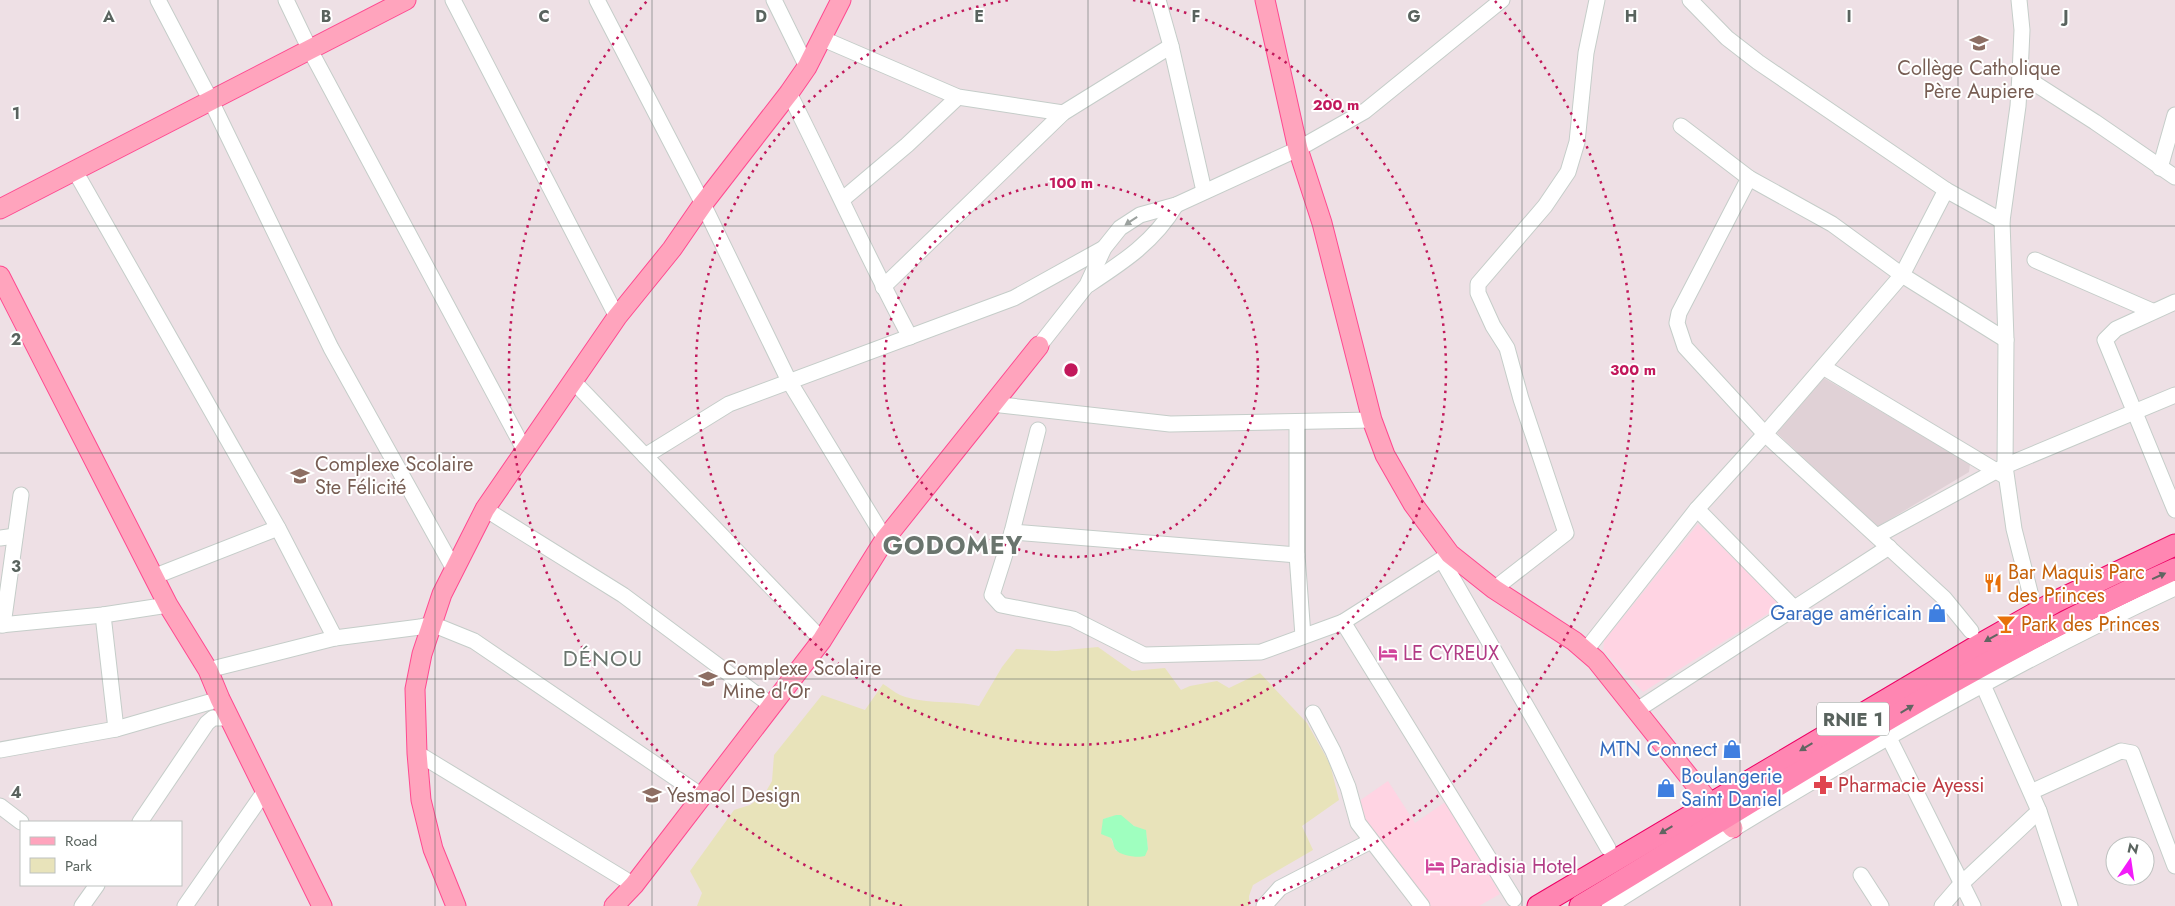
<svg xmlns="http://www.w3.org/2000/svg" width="2175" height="906" viewBox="0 0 2175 906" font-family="Jost,sans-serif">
  <rect width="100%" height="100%" fill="#eee0e5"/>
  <g fill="#ffd4e3">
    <path d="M1698,524L1778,601L1777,608L1643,692L1603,650L1604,641Z"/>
    <path d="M1388,781L1415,823L1448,800L1500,894L1479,906H1430L1390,858L1352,806Z"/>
  </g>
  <path fill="#e0d1d6" d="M1824,378L1970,464L1969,472L1877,527L1777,433Z"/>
  <path fill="#e8e3ba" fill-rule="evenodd" d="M1098,647L1132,671L1165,668L1181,690L1190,686L1217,681L1229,688L1260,673L1307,723L1330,764L1339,800L1302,826L1313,850L1253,885L1249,896V906H697L702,893L690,871L734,810L750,805L764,795L772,781L774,755L822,695L865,710L883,684C888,687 894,692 900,695C925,705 953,700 979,706L1002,667L1016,649L1056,651ZM1118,815L1134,826L1146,832L1148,849L1116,851L1111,838L1105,835L1103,819Z"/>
  <path fill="#9fffbf" d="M1116,815H1121L1134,826L1146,830L1148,849L1145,856C1138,858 1121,856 1116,850C1113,847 1114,842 1111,838L1101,834L1103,819Z"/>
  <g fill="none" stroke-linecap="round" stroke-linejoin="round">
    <g stroke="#c5cdc9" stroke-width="17">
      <g id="minor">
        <path d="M158,0L211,101L331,348L454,569"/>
        <path d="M286,0L310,50L525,451"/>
        <path d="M453,0L617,317"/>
        <path d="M597,0L703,204L789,381L885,539"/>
        <path d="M774,0L807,67"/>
        <path d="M1158,0L1171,46L1204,191"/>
        <path d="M1690,0L1727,38L1758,62L1946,190"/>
        <path d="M2019,0L2022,30L2020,74L2095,122L2175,177"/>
        <path d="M821,38L958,97L1063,113"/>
        <path d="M2020,74L2018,106L2002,221L2006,340L2005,466L2014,529L2031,596"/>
        <path d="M789,93C830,174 867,257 910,337"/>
        <path d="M1681,126L1749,178L1832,224L1902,275L2006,340"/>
        <path d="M2160,168L2175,115"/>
        <path d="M75,171L278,528L335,638"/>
        <path d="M1749,178L1679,313L1677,323L1685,347L1765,434L1944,598L1971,631"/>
        <path d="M843,199L907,145L958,97"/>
        <path d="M2035,260L2152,311"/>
        <path d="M1088,285C1123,262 1154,242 1176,205"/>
        <path d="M883,287L1063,113L1171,46"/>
        <path d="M2175,302L2116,329L2105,340L2175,510"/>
        <path d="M1039,346L1087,285L1104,248L1120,228L1140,215L1176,205L1298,149L1365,111L1502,0"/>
        <path d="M1823,367L2003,475"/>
        <path d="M574,382L822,640"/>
        <path d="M992,404L1170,424L1372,420"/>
        <path d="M1297,422V555L1303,636"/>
        <path d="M1038,430L1012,532L992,595L1001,605L1073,619L1144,655L1261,652L1343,622L1450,554"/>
        <path d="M645,456L729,404L1014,298L1104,248"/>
        <path d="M485,509L623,595L771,705"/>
        <path d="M1697,509L1794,608"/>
        <path d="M1012,532L1297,555"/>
        <path d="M1877,536L2005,466L2175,395"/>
        <path d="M0,538L15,536"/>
        <path d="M1442,560L1608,848"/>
        <path d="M153,577L278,528"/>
        <path d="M1494,589L1566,533L1521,399L1507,348L1493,326L1478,293V284L1545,206L1568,172L1577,142L1586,53L1597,0"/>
        <path d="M103,615L116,729"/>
        <path d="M1343,622L1514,899"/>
        <path d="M0,625L103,615L168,605"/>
        <path d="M3,625L21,495"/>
        <path d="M1586,650L1697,509L1765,434L1902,275L1946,190L2002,221"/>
        <path d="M208,670L335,638L420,627L432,624L474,641L702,796"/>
        <path d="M1983,685L2039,811L2070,906"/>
        <path d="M1637,710L1889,547"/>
        <path d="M1313,713L1333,751L1348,787L1358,823L1422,906"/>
        <path d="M1889,738L1973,906"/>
        <path d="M0,750L116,729L220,699"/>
        <path d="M417,753L634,885"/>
        <path d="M2031,792L2121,751L2132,753L2175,866"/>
        <path d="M0,806L21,822"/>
        <path d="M140,822L207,723L213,718H230"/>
        <path d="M1861,875L1881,906"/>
        <path d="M82,906L97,885"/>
        <path d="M185,906L265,791"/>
        <path d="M1264,906L1280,888L1371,841"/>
        <path d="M1609,906C1792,791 1979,679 2175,588"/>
        <path d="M1942,906L1961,884L2039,811"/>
      </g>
    </g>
    <g stroke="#ff4990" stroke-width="21">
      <g id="major">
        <path d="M1265,0L1298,149L1322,223L1372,420L1385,455L1413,504L1450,554L1494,589L1574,641L1596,660L1710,803L1733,828"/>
        <path d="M0,209L406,0"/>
        <path d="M0,276L168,605L208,670L220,699L322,906"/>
        <path d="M456,906L433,849L421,800L417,753L415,689L422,654L442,594L485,509L617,317L672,249L703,204L789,93L807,67L841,0"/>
        <path d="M614,906L634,885L822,640L885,539L1039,346"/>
      </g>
    </g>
    <g stroke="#ee0065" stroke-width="23">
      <g id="highway">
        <path d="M1538,906L1979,645L2055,602L2175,545"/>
        <path d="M1580,906C1775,789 1968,661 2175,569"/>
      </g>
    </g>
    <use href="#minor" stroke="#fff" stroke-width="15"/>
    <use href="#major" stroke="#ffa4bd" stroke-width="19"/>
    <use href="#highway" stroke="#ff86b2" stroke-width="21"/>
  </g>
  <defs><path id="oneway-solid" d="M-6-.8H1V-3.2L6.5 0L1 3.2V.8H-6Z" transform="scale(1.25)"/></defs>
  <use fill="#9ba19e" href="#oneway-solid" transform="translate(1131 221) rotate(146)"/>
  <g fill="#616562">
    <use href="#oneway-solid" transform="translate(2159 576) rotate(-24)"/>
    <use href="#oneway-solid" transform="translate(1991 638) rotate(151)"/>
    <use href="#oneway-solid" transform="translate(1907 709) rotate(-31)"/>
    <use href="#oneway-solid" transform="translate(1806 747) rotate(149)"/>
    <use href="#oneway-solid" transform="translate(1666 830) rotate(149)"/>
  </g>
  <path fill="none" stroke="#59635e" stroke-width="1" stroke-opacity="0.55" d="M218,0V906M435,0V906M652,0V906M870,0V906M1088,0V906M1305,0V906M1522,0V906M1740,0V906M1958,0V906M0,226H2175M0,453H2175M0,679H2175"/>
  <g fill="none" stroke="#c2185b" stroke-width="2.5" stroke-dasharray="2.5 5">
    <circle cx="1071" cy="370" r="187"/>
    <path d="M1133 0A375 375 0 1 1 1009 0"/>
    <path d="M902 906A562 562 0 0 1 647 1M1495 1A562 562 0 0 1 1240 906"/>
  </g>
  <defs>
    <g id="university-bare" transform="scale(1.5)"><path d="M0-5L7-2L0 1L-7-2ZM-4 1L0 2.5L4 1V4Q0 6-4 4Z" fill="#8d6e63" stroke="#fff" stroke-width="2.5" paint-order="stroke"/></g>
    <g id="school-bare" transform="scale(1.5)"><path d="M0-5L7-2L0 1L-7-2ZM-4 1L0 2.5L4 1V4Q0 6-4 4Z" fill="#8d6e63" stroke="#fff" stroke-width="2.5" paint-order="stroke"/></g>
    <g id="restaurant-bare" transform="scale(1.5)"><path d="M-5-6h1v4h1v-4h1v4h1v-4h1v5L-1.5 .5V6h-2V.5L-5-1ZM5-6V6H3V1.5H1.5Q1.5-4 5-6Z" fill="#e8710a" stroke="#fff" stroke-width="2.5" paint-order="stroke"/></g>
    <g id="shop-bare" transform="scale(1.5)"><path d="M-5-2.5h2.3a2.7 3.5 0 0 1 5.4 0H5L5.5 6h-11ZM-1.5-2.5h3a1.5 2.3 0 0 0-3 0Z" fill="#3f7fe0" stroke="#fff" stroke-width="2.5" paint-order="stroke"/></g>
    <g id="bar-bare" transform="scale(1.5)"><path d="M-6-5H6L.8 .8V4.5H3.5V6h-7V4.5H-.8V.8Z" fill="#e8710a" stroke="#fff" stroke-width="2.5" paint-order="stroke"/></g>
    <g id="hotel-bare" transform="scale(1.5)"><path d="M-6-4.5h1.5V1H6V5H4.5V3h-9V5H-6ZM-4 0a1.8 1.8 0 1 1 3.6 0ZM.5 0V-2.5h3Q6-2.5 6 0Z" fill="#d1479c" stroke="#fff" stroke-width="2.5" paint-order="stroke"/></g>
    <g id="pharmacy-bare" transform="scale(1.5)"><path d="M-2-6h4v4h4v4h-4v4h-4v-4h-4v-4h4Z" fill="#e0444e" stroke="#fff" stroke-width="2.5" paint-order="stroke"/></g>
  </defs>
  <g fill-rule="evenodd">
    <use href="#university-bare" x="1979" y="43"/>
    <use href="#school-bare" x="300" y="476"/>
    <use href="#restaurant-bare" x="1993" y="583"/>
    <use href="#shop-bare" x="1937" y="613"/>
    <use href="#bar-bare" x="2006" y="624"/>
    <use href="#hotel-bare" x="1388" y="653"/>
    <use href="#school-bare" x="708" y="679"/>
    <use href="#shop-bare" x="1732" y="749"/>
    <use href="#pharmacy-bare" x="1823" y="785"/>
    <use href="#shop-bare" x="1666" y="788"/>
    <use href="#university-bare" x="652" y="795"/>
    <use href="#hotel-bare" x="1435" y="866"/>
  </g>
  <g text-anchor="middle" stroke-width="4" stroke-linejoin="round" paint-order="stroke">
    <rect fill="#fff" stroke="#8b928e" stroke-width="1" x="1817" y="702.5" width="72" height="33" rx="4"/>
    <g font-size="19" font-weight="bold" fill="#59635e">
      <text x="1853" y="726">RNIE 1</text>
    </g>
    <g font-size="20" fill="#785e54" stroke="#fff" text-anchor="start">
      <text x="1979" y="75" text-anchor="middle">Collège Catholique<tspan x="1979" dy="23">Père Aupiere</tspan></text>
      <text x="315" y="471">Complexe Scolaire<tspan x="315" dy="23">Ste Félicité</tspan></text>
      <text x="723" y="675">Complexe Scolaire<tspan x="723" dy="23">Mine d'Or</tspan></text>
      <text x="667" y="802">Yesmaol Design</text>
    </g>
    <g font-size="20" fill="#c56008" stroke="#fff" text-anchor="start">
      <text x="2008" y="579">Bar Maquis Parc<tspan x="2008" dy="23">des Princes</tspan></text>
      <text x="2021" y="631">Park des Princes</text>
    </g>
    <g font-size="20" fill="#366cbe" stroke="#fff" text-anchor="end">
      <text x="1922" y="620">Garage américain</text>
      <text x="1717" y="756">MTN Connect</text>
      <text x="1681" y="783" text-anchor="start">Boulangerie<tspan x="1681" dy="23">Saint Daniel</tspan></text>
    </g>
    <g font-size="20" fill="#b23c85" stroke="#fff" text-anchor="start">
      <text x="1403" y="660">LE CYREUX</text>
      <text x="1450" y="873">Paradisia Hotel</text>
    </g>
    <g font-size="20" fill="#be3a42" stroke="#fff" text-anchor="start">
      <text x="1838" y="792">Pharmacie Ayessi</text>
    </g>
    <g font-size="22" letter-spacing="1" fill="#6a756e" stroke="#fff">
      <text x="603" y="666">DÉNOU</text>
    </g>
    <g font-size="25" font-weight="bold" letter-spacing="1" fill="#6a756e" stroke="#fff">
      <text x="953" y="554">GODOMEY</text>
    </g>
  </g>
  <g font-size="16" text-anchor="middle" font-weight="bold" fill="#59635e" stroke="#fff" stroke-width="4" stroke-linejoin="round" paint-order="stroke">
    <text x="109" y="22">A</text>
    <text x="326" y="22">B</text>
    <text x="544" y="22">C</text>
    <text x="761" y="22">D</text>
    <text x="979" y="22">E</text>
    <text x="1196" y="22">F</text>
    <text x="1414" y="22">G</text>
    <text x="1631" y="22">H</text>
    <text x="1849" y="22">I</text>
    <text x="2066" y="22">J</text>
    <text x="16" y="119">1</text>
    <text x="16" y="345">2</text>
    <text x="16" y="572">3</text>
    <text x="16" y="798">4</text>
  </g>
  <circle cx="1071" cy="370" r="8" fill="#c2185b" stroke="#fff" stroke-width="2.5"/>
  <g font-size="15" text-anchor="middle" font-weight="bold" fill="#c2185b" stroke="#fff" stroke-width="4" stroke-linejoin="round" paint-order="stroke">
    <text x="1336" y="110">200 m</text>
    <text x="1071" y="188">100 m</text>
    <text x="1633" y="375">300 m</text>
  </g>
  <rect x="20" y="821" width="162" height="65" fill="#ffffff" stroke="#bdc1bf"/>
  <rect x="30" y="837" width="25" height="8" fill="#ffa4bd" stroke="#bdc1bf"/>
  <text x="65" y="846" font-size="15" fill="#59635e">Road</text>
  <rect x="30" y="858" width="25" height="15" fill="#e8e3ba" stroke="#bdc1bf"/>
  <text x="65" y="871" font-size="15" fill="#59635e">Park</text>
  <g transform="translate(2130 861) rotate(13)"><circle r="24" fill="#ffffff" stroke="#bdc1bf"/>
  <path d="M0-4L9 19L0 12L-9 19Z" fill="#f21bf9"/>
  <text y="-8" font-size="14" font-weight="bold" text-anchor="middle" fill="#59635e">N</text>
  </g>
</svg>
